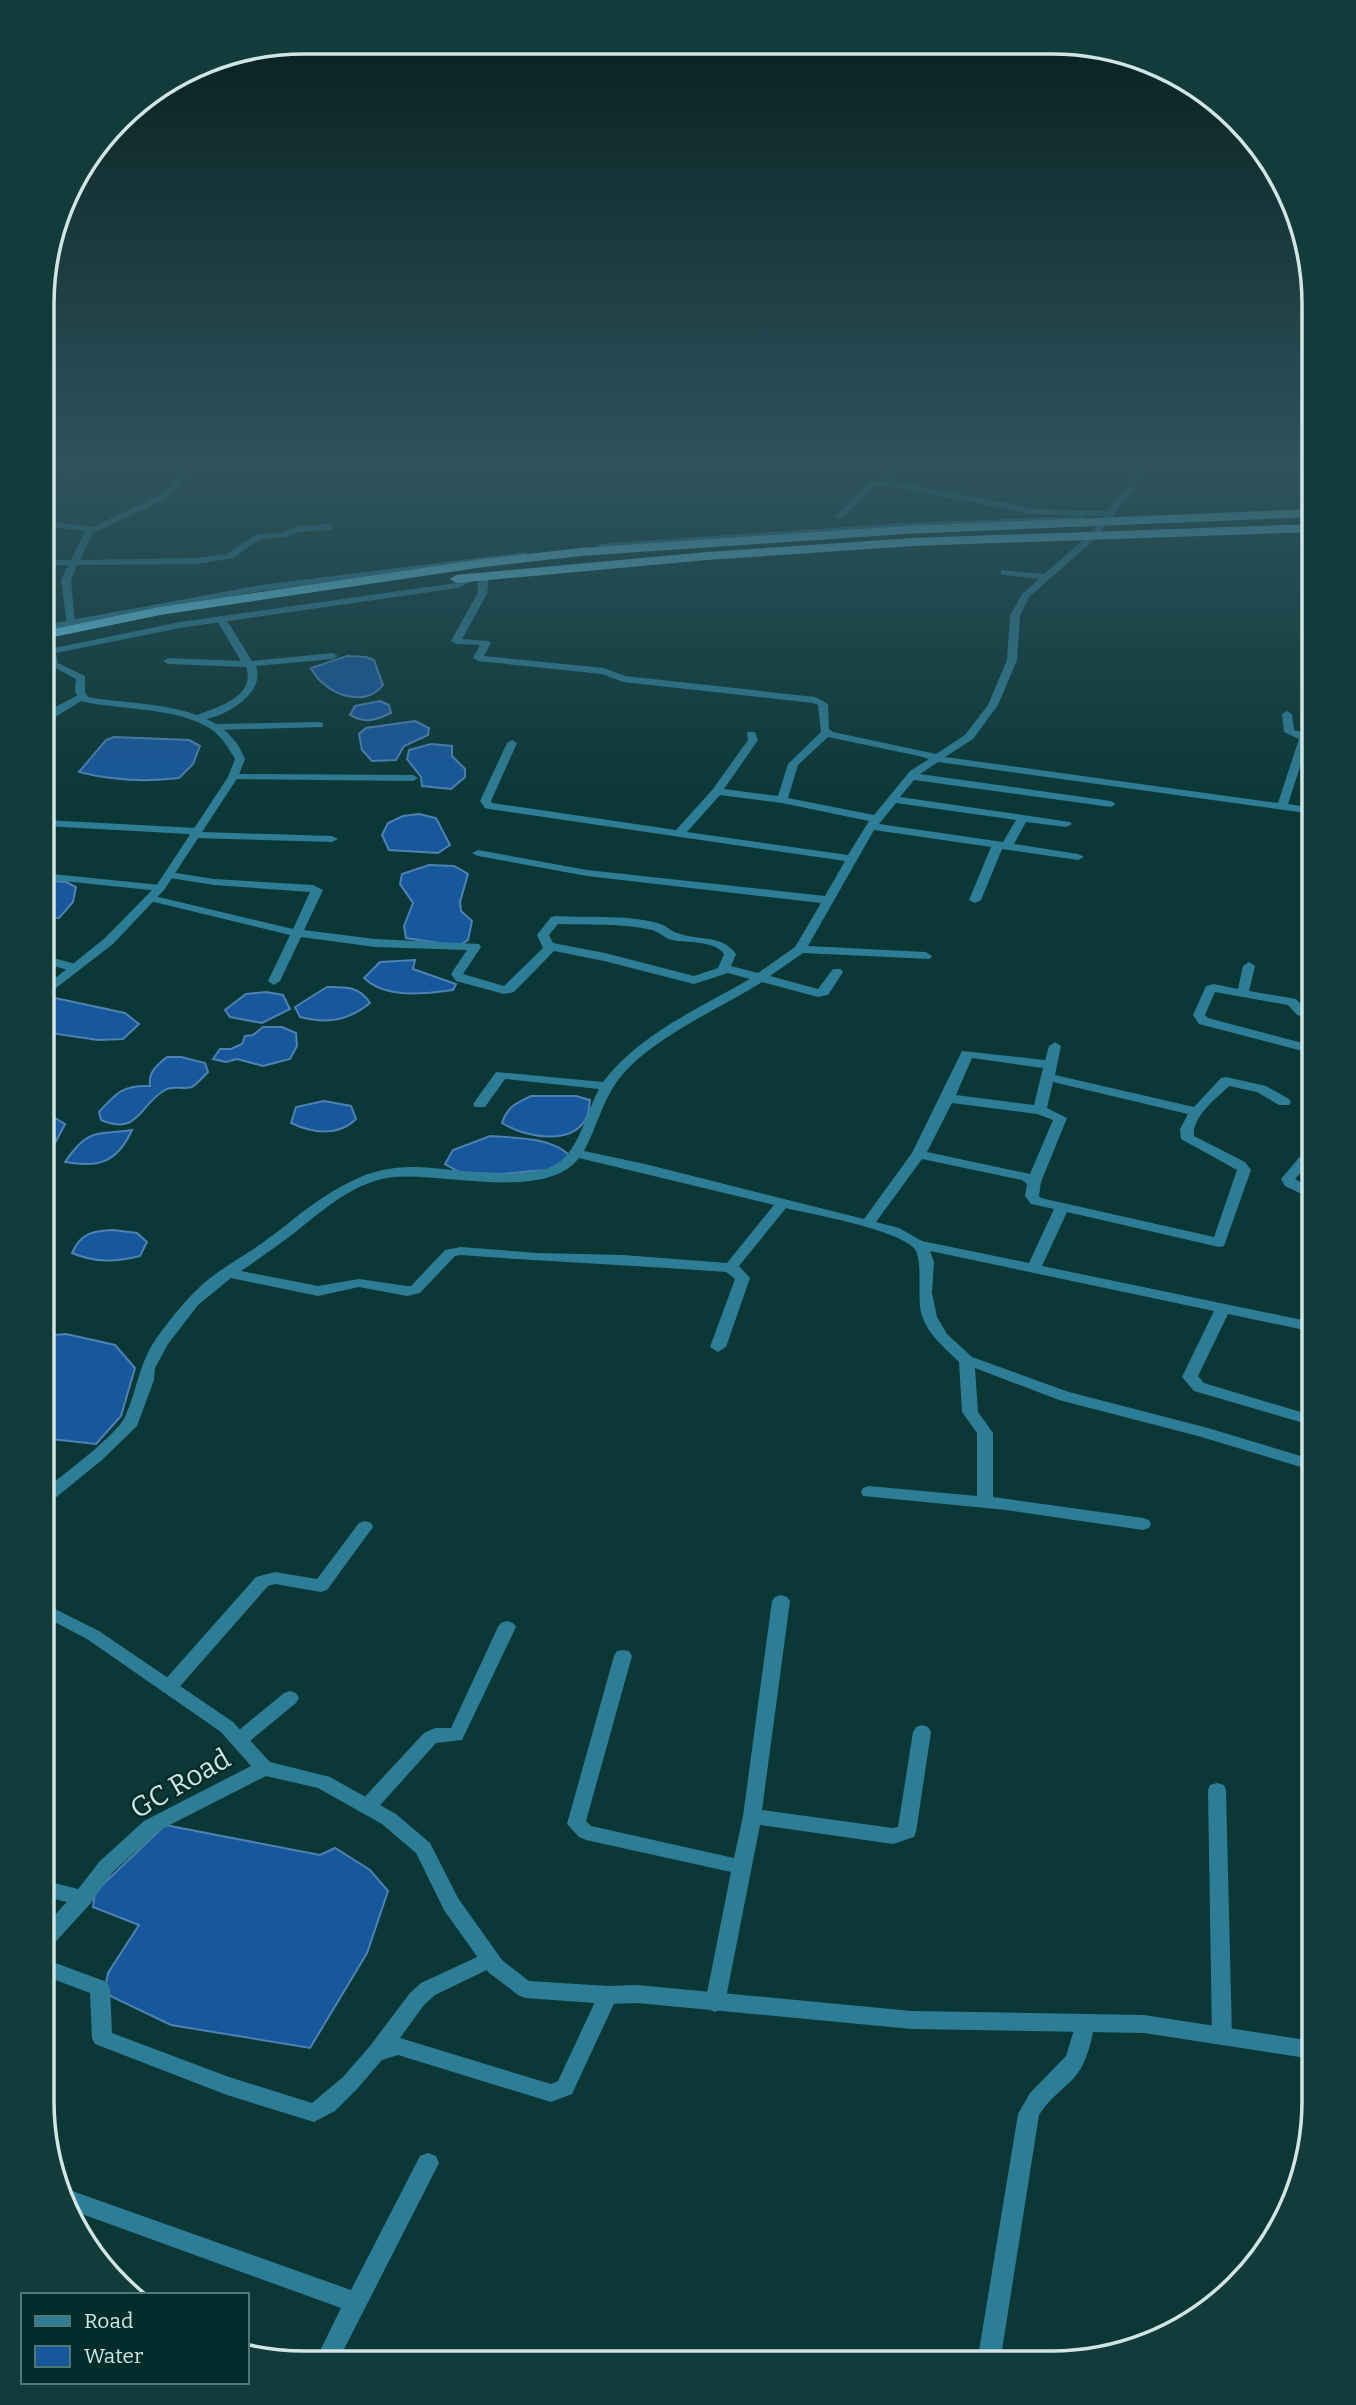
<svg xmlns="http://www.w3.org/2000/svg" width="1356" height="2405" viewBox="0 0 1356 2405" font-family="Bitter,serif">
  <rect width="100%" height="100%" fill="#0b3736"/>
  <g fill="#17589d" stroke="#4e82b2" stroke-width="2">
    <path d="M347,656L366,657L374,660L383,685C364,710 323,693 311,668Z"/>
    <path d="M380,701L389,705L391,713C376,720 365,724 350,715L355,706Z"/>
    <path d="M415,721L429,728L428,735L404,746L396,760L372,761L362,750L359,734L366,728Z"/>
    <path d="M114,737L189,740L200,746L193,764L179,778C147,782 111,780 79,772L106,740Z"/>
    <path d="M431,744L452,746V756L465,769V777L451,789L422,786L421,777L407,759L409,750Z"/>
    <path d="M419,814L436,818L450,845L438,853L389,850L382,835L388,823L403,816Z"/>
    <path d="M429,865L454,866L468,874L460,902L461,911L472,921L468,940L458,946L406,938L404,926L413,903L400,884L402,874Z"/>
    <path d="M43,880L66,882L76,887L73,902L59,918L43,917Z"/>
    <path d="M415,960L413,969L456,984L453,990C425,994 386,999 364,978L380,962Z"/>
    <path d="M327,987C345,987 360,986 370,1003C348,1021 327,1024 300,1017L295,1007Z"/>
    <path d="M266,992L283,995L290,1009L262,1023L230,1017L225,1010L246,994Z"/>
    <path d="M55,998L125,1013L139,1024L123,1039L98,1040L43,1032V1005Z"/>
    <path d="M263,1027H282L296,1033L297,1046L290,1059L263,1066L237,1059L226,1062L213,1059L220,1049H231L242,1044L245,1036L253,1035Z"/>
    <path d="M167,1057H181L205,1063L208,1072C204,1076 197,1084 192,1087C183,1090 173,1085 165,1090C139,1105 139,1136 101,1120L99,1112C117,1092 123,1085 150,1086C148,1072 157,1065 167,1057Z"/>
    <path d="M531,1096H576L590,1100C589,1105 589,1113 587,1117C572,1147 525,1137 502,1123C507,1107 516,1103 531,1096Z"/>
    <path d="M324,1101L351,1106L356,1119C338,1137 312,1133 291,1123L296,1107Z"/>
    <path d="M52,1116L65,1124L53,1147L43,1152V1118Z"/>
    <path d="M132,1130C117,1163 98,1168 65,1162C88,1128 96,1135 132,1130Z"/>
    <path d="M490,1136C515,1138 552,1137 570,1156L555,1169L502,1174L461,1173L445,1164L453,1150Z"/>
    <path d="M113,1230L137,1233L147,1242L140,1256C116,1262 95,1263 72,1253C81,1233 92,1231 113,1230Z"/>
    <path d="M66,1334L115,1345L135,1368L121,1416L96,1444L43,1438V1388L45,1384L43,1383V1336Z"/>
    <path d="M165,1825L320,1855L335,1848L370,1870L388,1891L367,1953L310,2048L171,2025L104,1993L108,1973L139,1925L93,1907L95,1892Z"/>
  </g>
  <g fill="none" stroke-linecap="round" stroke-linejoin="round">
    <g fill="#2e7d96" fill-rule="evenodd">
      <path d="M73,467H81L74,475H68L67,473Z"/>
      <path d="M186,467H249L238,473L191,472L176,490L164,500L93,533L80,560L197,558L227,554L255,535L283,532L297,526L330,524L334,527L330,530L298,532L285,537L260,539L233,558L197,564L77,565L71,580L75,623L67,625L61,580L68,565L44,566V560H71L85,531L44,526V520L92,527L158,496L170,486Z"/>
      <path d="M836,467H902L893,481L1036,509L1108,511L1142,467H1150L1096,538L1029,597L1020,616L1017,660L998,705L973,739L945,757L1278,803L1299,739L1284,732L1282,714L1287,711L1292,714L1294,730L1306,733L1309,739L1288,804L1314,808V814L938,762L920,774L1111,801L1116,804L1111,807L914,780L900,797L1070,822L1072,824L1066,827L1026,822L1014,844L1078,854L1084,857L1078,860L1002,849L981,900L975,903L969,900L991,847L874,830L808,946L926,952L932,956L930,959L803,953L770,976L818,989L833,969H841L843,972L828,995L818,997L762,982C718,1010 646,1040 616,1083C602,1103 596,1129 584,1151L645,1164L864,1219L912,1153L962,1051L1045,1060L1049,1046L1055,1042L1061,1046L1055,1075L1194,1107L1221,1078L1226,1077L1266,1086L1289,1099L1291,1102L1289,1105H1279L1257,1092L1229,1086C1216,1099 1192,1116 1194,1136L1245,1162L1251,1170L1224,1246L1219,1247L1067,1212L1042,1266L1307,1321V1309L1314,1304V1332L1228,1314L1198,1376L1204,1383L1314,1416V1426L1194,1391L1182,1377L1214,1311L930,1251L934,1262L932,1293L937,1317L947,1334L972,1357L1069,1392L1208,1428L1314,1460V1471L1198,1436L1059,1400L975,1368L978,1412L993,1433V1497L1143,1518L1149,1520L1151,1524L1149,1528L1143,1530L1006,1510L863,1496L861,1492L863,1488L869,1486L977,1496V1433L962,1412L959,1362C945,1348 929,1336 922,1316C916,1298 924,1259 914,1248C895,1229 815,1215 786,1208L739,1266L750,1278L726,1347L718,1352L710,1347L735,1279L726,1272C638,1265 549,1262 461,1255L455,1256L420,1293L407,1296L359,1287L318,1296L231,1278L198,1305L168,1344L155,1368L154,1380L137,1426L102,1460L49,1503L43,1505V1491C61,1476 116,1436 125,1417C137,1391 139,1363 156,1339C170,1319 186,1299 204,1283C224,1266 248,1254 269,1238C296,1218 321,1195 352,1181C371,1171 392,1167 413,1167C450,1167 536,1186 563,1159C581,1142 587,1111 599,1089L505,1079L485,1107H475L473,1104L496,1072L603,1082C639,1034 700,1008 750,979L728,973L694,984L604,961L554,951L514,992L504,994L456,981L451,974L467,950L375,947L301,937L280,981L274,985L268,981L290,935L146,900V896L150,895L293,929L310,892L214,885L170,878L164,875L170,872L214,879L313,885L323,890L304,930L375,939L479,944L481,947L463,974L504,986L543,948L537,935L551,917L555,916C588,918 633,914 663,925C668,927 672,932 677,933C698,941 722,934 736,954L731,966L758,973L795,947L821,903L587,876L478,856L472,853L478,850L587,870L825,896L845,861L489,809L485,808L480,801L507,743L512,740L517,743L491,801L492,803L676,830L713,789L748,740L747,732H755L758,740L724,789L778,796L788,764L821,732L818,705L813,703L623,682L602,674L478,661L473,658L480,645L456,644L451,641L477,594L479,577L484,574L489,577L487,594L462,639L489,641L491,643L484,656L604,668L625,676L815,697L828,704L829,729L833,732L936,754L965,735L988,705L1007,660L1010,616L1022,594L1039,579L1004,575L1001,574V570L1044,574L1090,534L1104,516L1036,515L888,486L876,487L839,520L835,517L836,515L870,483L885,481L890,473L840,469ZM828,737L919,756L929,759L910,771L874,815L788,798L798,765ZM720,795L782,803L869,821L848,855L687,832ZM896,803L1016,820L1003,842L879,824ZM558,924C589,925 622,923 652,930C660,932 664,938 672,940C687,943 714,940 724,954L718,968L694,976L605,953L553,943L549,935ZM972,1058L1043,1068L1034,1105L956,1095ZM1053,1082L1188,1114L1180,1129L1181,1139L1237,1170L1214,1237L1041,1198L1039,1196L1041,1182L1067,1118L1047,1108ZM952,1103L1037,1114L1053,1120L1030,1174L927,1152ZM579,1158L774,1205L727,1263L623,1255L537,1253L461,1247L445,1250L411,1286H407L359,1279L318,1286L241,1271C257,1260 273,1249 289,1237C320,1213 353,1181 394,1177C444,1172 545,1202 579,1158ZM922,1159L1022,1180L1027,1184L1025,1196L1031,1204L1054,1209L1029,1263L922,1241L899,1228L876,1222Z"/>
      <path d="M221,616L226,619L252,661L333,653L338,656L333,659L256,666C267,695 218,722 194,720V716C215,708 257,697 246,667L168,664L163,661L168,658L241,661L216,619Z"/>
      <path d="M82,693L87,696L86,698L57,716L44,719V713Z"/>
      <path d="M319,722L323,723V727L214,730L209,727L214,724Z"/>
      <path d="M233,774L413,775L418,778L413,781L229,779L228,777Z"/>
      <path d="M44,820L197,828L201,829L202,832L332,836L338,839L332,842L194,838L190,837L189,834L44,826Z"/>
      <path d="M43,873L160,885L166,888L160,891L43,879Z"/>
      <path d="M43,955L79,965L81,968L75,972L43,963Z"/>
      <path d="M1249,962L1255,966L1249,991L1296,999L1305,1009L1314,1011V1019L1297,1015L1288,1005L1215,992L1205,1015L1208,1018L1314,1046V1054L1199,1024L1193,1015L1206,986L1214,984L1238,989L1243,966Z"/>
      <path d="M1314,1145V1158L1295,1179L1314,1190V1200L1285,1186L1281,1179L1309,1146Z"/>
      <path d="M1314,1472V1518H1302L1300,1514L1306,1477L1308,1473Z"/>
      <path d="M365,1521L371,1523L373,1527L327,1590L321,1592L275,1584L268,1586L175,1692L169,1694L163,1692L160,1687L163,1682L256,1577L275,1572L317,1579L359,1523Z"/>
      <path d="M781,1595L787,1597L790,1601L762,1810L893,1828L898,1827L913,1732L916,1727L922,1725L928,1727L931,1732L916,1832L914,1837L893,1844L760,1825L725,2003L722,2009L715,2012L708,2009L705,2003L731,1872L586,1840L579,1837L567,1824L614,1656L617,1651L623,1650L629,1651L632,1656L586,1821L591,1826L734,1858L743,1816L772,1601L775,1597Z"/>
      <path d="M507,1621L513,1623L516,1627L462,1740L436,1743L374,1812L367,1814L360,1812L358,1807L360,1802L424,1733L435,1728H451L498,1627L501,1623Z"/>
      <path d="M290,1691L296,1693L299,1698L296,1703L245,1745L239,1747L233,1745L230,1740L233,1735L284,1693Z"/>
      <path d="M1217,1783L1224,1785L1226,1790L1232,2036L1229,2042L1222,2045L1215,2042L1212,2036L1208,1790L1210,1785Z"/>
      <path d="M42,1880L90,1892L93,1898L90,1904L83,1906L42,1896Z"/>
      <path d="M490,1951L497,1953L500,1959L497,1965L435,1995L424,2005L400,2038L551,2084L558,2081L601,1989L608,1986L615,1989L618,1995L572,2094L551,2102L398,2055L382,2060L357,2089L335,2111L314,2122L227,2095L95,2044L92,2038L90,1993L42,1975V1958L107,1982L110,1988L112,2033L229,2077L312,2103L343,2077L370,2046L410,1993L421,1983Z"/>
      <path d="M1085,2014L1092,2017L1095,2023C1091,2042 1087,2064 1073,2079C1061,2091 1048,2100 1039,2115L1000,2363H977L1018,2114L1030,2093L1066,2056L1078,2017Z"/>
      <path d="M428,2153L436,2156L439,2163L338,2361H315L341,2308L68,2209L57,2188L61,2187L351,2290L420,2156Z"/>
    </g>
    <g fill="#2e7d96" fill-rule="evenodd">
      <path d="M1081,516L1084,517V521L900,529L601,550L597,547L601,544L900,523Z"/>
      <path d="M525,552L529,555L528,557L261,591L44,631V625L261,585Z"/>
      <path d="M472,575L475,576V580L458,588L180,628L56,653L58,663L85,676V692L88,697C131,705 206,702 234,740C239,745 242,753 245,759L238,777L164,890L113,944L43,998V988L105,938L156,886L228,777L235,759C228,747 222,737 211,729C174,706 122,711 81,701L75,692L76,679L48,664L47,655L44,656L46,650L44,635L47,636L54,648L180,622L456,583Z"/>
      <path d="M43,1603L99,1631L233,1722L270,1762L330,1777L396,1814L430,1843L458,1898L502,1960L529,1981L608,1986L637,1985L912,2011L1144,2015L1313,2041V2059L1144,2033L912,2029L637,2003L608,2004L525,1998L518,1995L488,1972L444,1910L416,1853L382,1824L318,1788L266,1776L158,1831L113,1872L90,1904L49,1949L42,1951V1929L76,1892L99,1862L144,1821L251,1766L221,1732L87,1639L43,1616Z"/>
    </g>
    <g fill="#69cff0" fill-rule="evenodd">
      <path d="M1314,509V517L904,534L581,556L484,567L160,615L44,639V631L160,607L484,559L581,548L904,526Z"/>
      <path d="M1314,524V532L913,546L707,560L456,583L450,579L456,575L707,552L913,538Z"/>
    </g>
  </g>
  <linearGradient id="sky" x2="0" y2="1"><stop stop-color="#061e1e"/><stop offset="0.58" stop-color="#2e535d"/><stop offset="1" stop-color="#2e535d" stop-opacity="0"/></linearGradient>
  <rect width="1356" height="803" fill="url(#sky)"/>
  <g text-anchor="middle" stroke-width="5" stroke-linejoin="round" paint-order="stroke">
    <g font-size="28" fill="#d0e5e4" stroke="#002d2c">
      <text transform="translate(180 1783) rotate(-30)" y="10">GC Road</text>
    </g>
  </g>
  <path d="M0 0H1356V2405H0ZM304 54H1052A250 250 0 0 1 1302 304V2101A250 250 0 0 1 1052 2351H304A250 250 0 0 1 54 2101V304A250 250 0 0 1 304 54Z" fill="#113c3b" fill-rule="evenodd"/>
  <path fill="none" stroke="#d0e5e4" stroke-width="3.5" d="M304 54H1052A250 250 0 0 1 1302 304V2101A250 250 0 0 1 1052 2351H304A250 250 0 0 1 54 2101V304A250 250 0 0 1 304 54Z"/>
  <rect x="21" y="2293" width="228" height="91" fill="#002d2c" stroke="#537776" stroke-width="2"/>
  <rect x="35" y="2316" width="35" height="10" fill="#2e7d96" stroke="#537776" stroke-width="2"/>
  <text x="84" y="2328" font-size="21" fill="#d0e5e4">Road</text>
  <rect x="35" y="2346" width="35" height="21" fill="#17589d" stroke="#537776" stroke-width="2"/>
  <text x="84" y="2363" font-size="21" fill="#d0e5e4">Water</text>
</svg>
